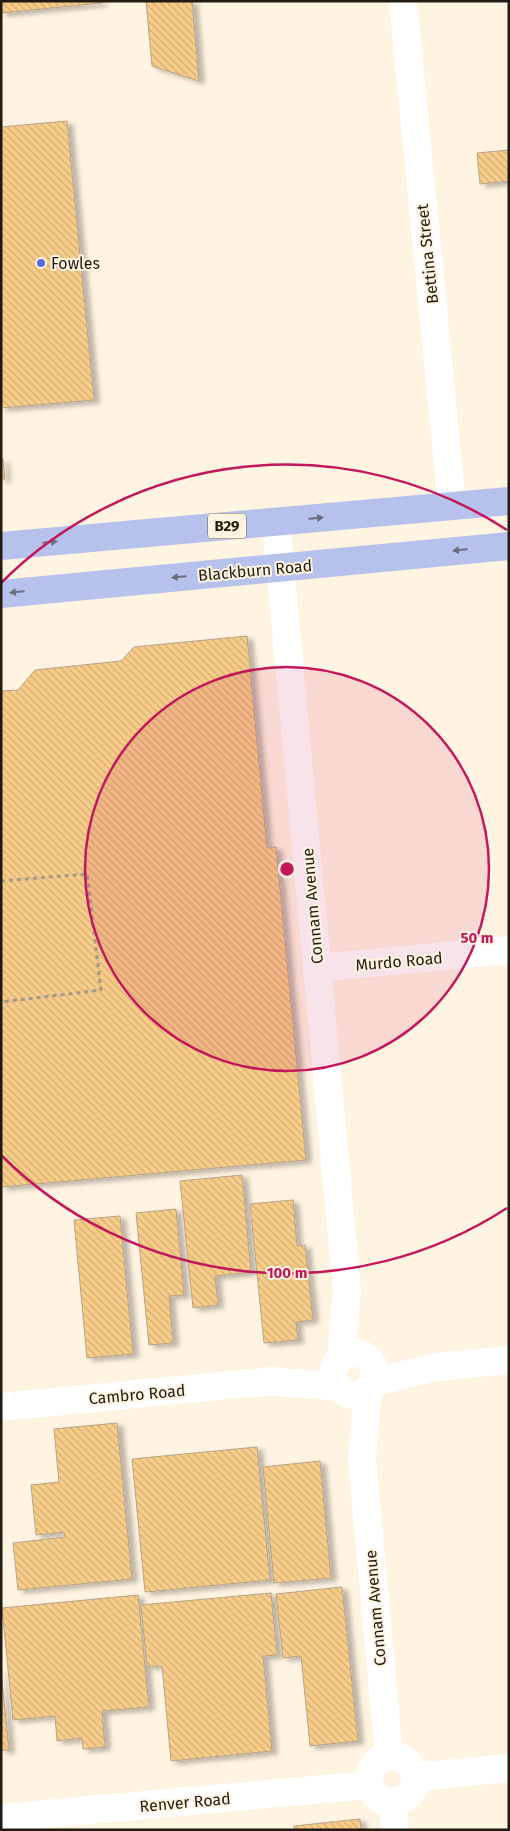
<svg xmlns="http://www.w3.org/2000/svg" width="510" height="1831" viewBox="0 0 510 1831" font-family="'Fira Sans',sans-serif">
  <defs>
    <pattern id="building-back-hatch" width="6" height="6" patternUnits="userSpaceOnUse" patternTransform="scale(1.25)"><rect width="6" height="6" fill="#f8cc89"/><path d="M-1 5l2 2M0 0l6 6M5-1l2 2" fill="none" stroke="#d4af75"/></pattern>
    <filter id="shadow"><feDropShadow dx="5.5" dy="3" stdDeviation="2.5" flood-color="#0004"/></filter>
  </defs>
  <rect width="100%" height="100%" fill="#fff3e1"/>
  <g fill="url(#building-back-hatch)" stroke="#b7a489" filter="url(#shadow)">
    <path d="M1,1H102V3L1,13Z"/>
    <path d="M146,1H192L199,81L152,66Z"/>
    <path d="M67,121L94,400L1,408V127Z"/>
    <path d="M509,150V181L480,184L477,153Z"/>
    <path d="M1,459H3L5,479H1Z"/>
    <path d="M247,636L267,848L276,847L306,1160L1,1187V691L18,690L35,670L121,661L134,647Z"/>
    <path d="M242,1175L251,1272L215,1276L218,1305L193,1308L180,1181Z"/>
    <path d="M293,1200L297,1246L305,1245L313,1320L296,1322L298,1340L264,1343L250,1204Z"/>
    <path d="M176,1209L184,1295L169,1296L173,1343L149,1345L136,1213Z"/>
    <path d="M120,1216L133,1354L87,1358L74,1220Z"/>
    <path d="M117,1423L132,1579L18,1590L13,1543L65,1537L64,1532L36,1535L31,1485L59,1482L54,1429Z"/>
    <path d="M257,1447L270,1580L145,1592L132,1459Z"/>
    <path d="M320,1461L331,1578L274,1583L263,1467Z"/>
    <path d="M342,1587L358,1741L310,1746L301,1656L283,1658L276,1594Z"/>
    <path d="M271,1593L277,1655L263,1656L272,1751L171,1761L162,1666H147L141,1605Z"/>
    <path d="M138,1595L149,1707L102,1711L105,1747L83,1749L82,1738L57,1741L55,1716L13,1720L2,1608Z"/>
    <path d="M1,1670L9,1750H1Z"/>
    <path d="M360,1819L361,1830H294V1826Z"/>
  </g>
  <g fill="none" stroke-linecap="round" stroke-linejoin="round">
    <path stroke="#a49a8b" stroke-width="3" stroke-dasharray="4 4" stroke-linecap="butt" d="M1,881L87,874L101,990L1,1002"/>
    <g stroke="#fff" stroke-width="28">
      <path d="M403,1L452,506"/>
      <path d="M276,522L347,1291L341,1357"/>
      <path d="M318,968L509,950"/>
      <circle cx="354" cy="1374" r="21"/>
      <path d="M372,1383L435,1367L509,1360"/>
      <path d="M368,1389L362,1459L389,1756"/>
      <path d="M1,1407L272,1381L338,1387"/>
      <circle cx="392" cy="1779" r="23"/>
      <path d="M415,1777L509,1768"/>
      <path d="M393,1802L395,1830"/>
      <path d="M1,1818L369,1785"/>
    </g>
    <g stroke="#b6c2ec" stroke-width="28">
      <path d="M1,546L509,501"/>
      <path d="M1,594L509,546"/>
    </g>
  </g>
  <defs><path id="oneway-solid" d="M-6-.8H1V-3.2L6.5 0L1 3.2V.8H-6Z" transform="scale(1.25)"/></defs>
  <g fill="#6c6e7e">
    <use href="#oneway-solid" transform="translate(316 518) rotate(-5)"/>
    <use href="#oneway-solid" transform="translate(50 542) rotate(-5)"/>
    <use href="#oneway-solid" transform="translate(460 550) rotate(175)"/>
    <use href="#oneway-solid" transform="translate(179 577) rotate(175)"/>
    <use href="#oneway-solid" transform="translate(17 592) rotate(175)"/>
  </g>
  <circle cx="287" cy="869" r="202" fill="#c2185b" fill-opacity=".12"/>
  <g fill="none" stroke="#c2185b" stroke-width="2.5">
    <circle cx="287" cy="869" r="202"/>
    <path d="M507 1208A404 404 0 0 1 1 1155M1 583A404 404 0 0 1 507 530"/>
  </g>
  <circle fill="#556be1" stroke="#fff3e1" stroke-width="2" cx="41" cy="263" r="5"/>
  <g text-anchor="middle" stroke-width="4" stroke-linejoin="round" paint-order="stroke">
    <rect fill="#fff3e1" stroke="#645c4f" stroke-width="1" x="208" y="513.5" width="38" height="25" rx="4"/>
    <g font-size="15" font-weight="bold" fill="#221b11">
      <text x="227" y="531">B29</text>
    </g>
    <g font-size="16" fill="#221b11" stroke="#fff3e1">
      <text transform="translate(427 254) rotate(-96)" y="6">Bettina Street</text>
      <text transform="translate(255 570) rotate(-5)" y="6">Blackburn Road</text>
      <text transform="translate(312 906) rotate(-95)" y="6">Connam Avenue</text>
      <text transform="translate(399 961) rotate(-5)" y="6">Murdo Road</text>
      <text transform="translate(137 1394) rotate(-5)" y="6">Cambro Road</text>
      <text transform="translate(375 1608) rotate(-95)" y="6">Connam Avenue</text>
      <text transform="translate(185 1802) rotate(-5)" y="6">Renver Road</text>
    </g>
    <g font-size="16" fill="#221b11" stroke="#fff3e1" text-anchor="start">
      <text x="51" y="269">Fowles</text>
    </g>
  </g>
  <circle cx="287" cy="869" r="8" fill="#c2185b" stroke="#fff3e1" stroke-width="2.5"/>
  <g font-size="15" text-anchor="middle" font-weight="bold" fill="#c2185b" stroke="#fff3e1" stroke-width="4" stroke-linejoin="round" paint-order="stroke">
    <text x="477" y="943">50 m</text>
    <text x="287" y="1278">100 m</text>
  </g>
  <rect width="510" height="1831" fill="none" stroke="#221b11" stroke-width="5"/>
</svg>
